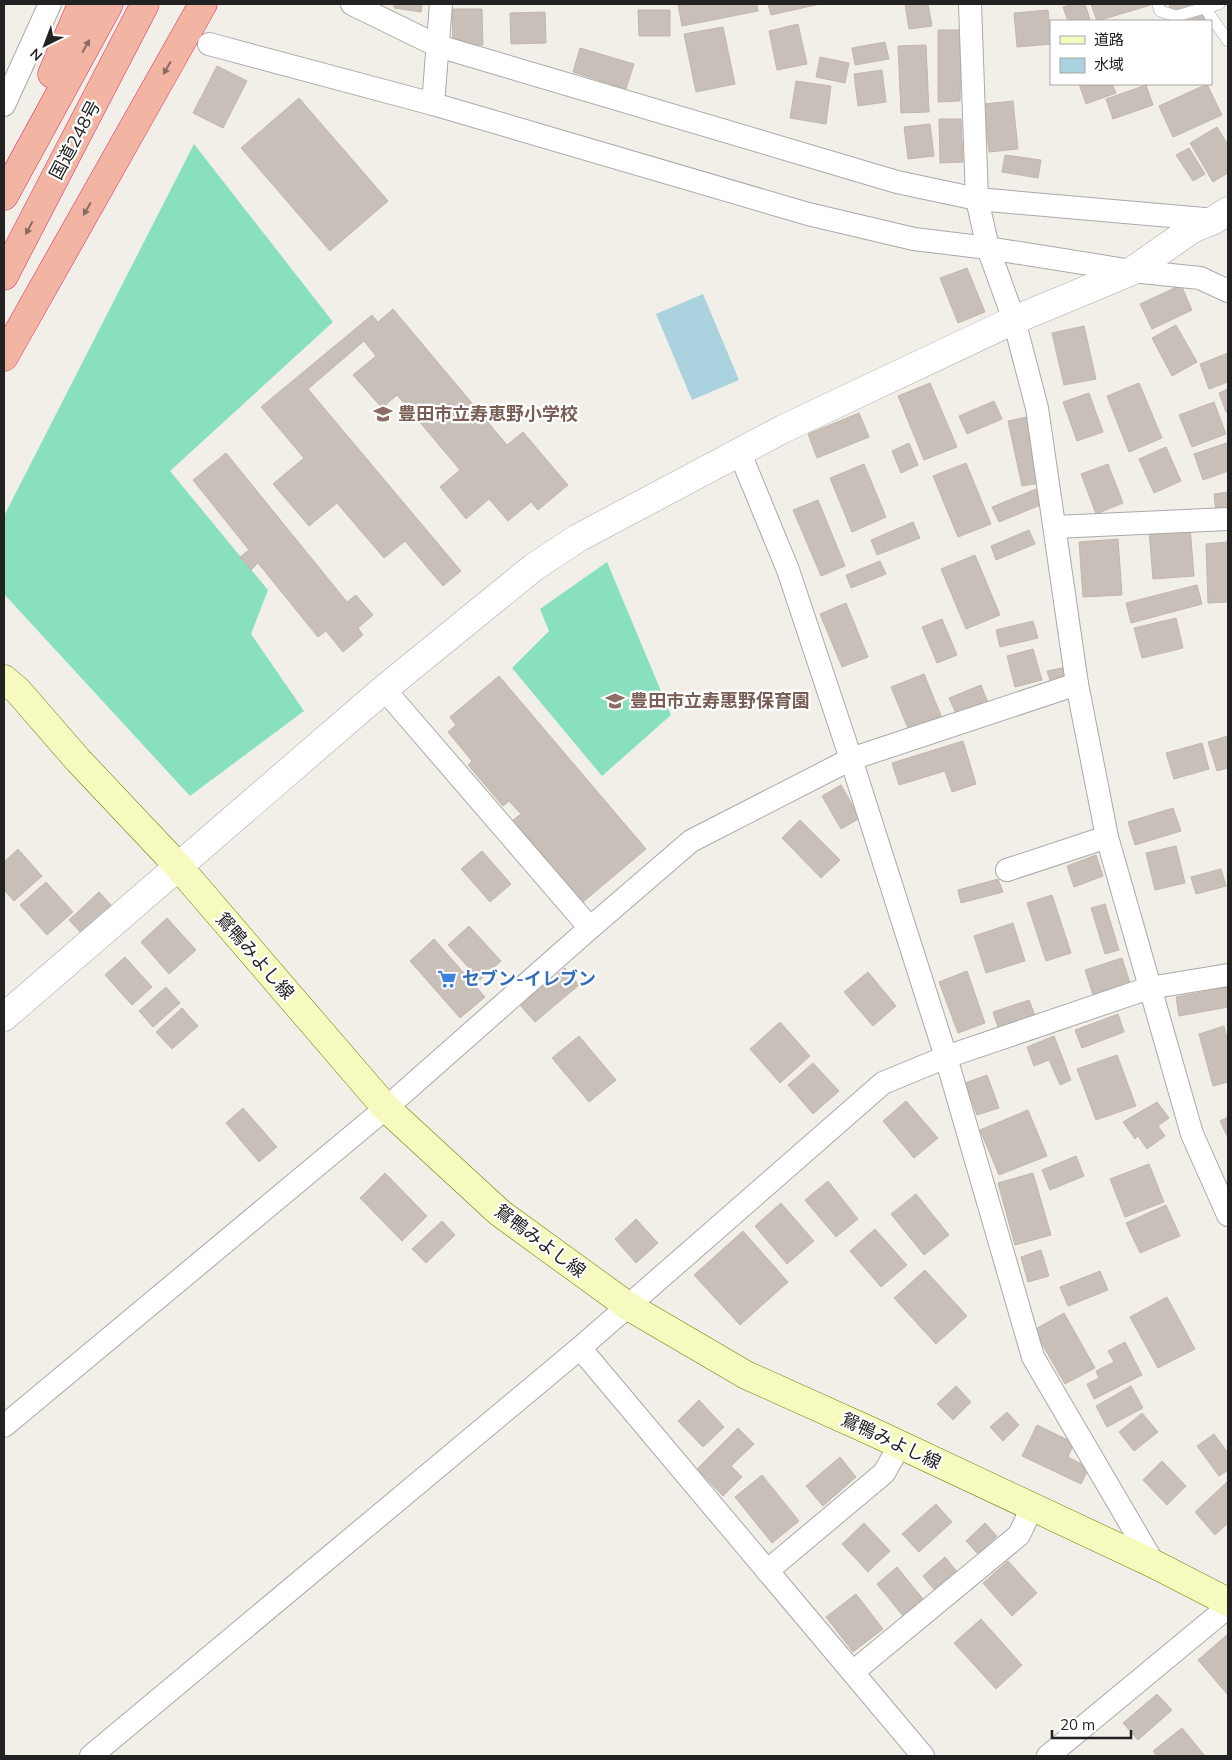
<svg xmlns="http://www.w3.org/2000/svg" width="1232" height="1760" viewBox="0 0 1232 1760" font-family="Mulish,'Noto Sans JP',sans-serif">
  <rect width="100%" height="100%" fill="#f2efe9"/>
  <g fill="#88e0be">
    <path d="M194,144L333,322L170,471L268,590L251,634L304,711L190,796L4,594V516Z"/>
    <path d="M607,562L671,715L602,776L512,668L549,631L540,609Z"/>
  </g>
  <path fill="#aad3df" d="M703,294L739,380L692,400L656,314Z"/>
  <g fill="#c7bfb8" stroke="#c4b6ab">
    <path d="M394,4H422L421,12L394,8Z"/>
    <path d="M684,4H757L758,11L682,26L678,5Z"/>
    <path d="M768,4H820L771,15Z"/>
    <path d="M905,4H928L932,26L909,29Z"/>
    <path d="M1072,4H1085L1090,19L1083,21H1068L1063,7Z"/>
    <path d="M1091,4H1151V5L1097,21Z"/>
    <path d="M1169,4H1193L1171,11Z"/>
    <path d="M452,9H482L483,45H453Z"/>
    <path d="M638,10H670V36H639Z"/>
    <path d="M1048,10L1051,44L1017,47L1014,13Z"/>
    <path d="M545,12L546,43L511,44L510,13Z"/>
    <path d="M1203,15L1205,21H1184Z"/>
    <path d="M798,24L807,64L777,70L769,31Z"/>
    <path d="M723,27L735,84L696,92L684,34Z"/>
    <path d="M938,30H961L960,101L938,102Z"/>
    <path d="M885,42L889,59L855,65L852,48Z"/>
    <path d="M926,45L929,112L901,113L898,46Z"/>
    <path d="M580,48L634,64L626,89L573,72Z"/>
    <path d="M820,57L849,63L845,83L816,77Z"/>
    <path d="M217,66L247,81L223,128L193,113Z"/>
    <path d="M882,70L886,102L858,106L854,74Z"/>
    <path d="M796,81L831,86L826,124L790,118Z"/>
    <path d="M1079,84H1112L1116,93L1086,104Z"/>
    <path d="M1207,84L1222,115L1173,137L1159,106Z"/>
    <path d="M1146,85L1153,105L1113,119L1106,99Z"/>
    <path d="M299,98L388,201L330,251L241,148Z"/>
    <path d="M1013,101L1018,149L989,152L984,104Z"/>
    <path d="M939,119H961L963,162L940,163Z"/>
    <path d="M930,124L934,156L908,159L904,127Z"/>
    <path d="M1217,127L1228,145V173L1213,182L1190,143Z"/>
    <path d="M1189,148L1205,174L1193,181L1176,155Z"/>
    <path d="M1005,155L1041,160L1038,178L1002,172Z"/>
    <path d="M967,268L985,312L958,323L940,278Z"/>
    <path d="M1181,285L1192,310L1152,329L1140,304Z"/>
    <path d="M393,309L507,445L523,432L568,485L538,510L531,502L508,521L489,499L466,519L440,487L460,470L397,395L382,408L353,375L376,356L364,341L308,389L461,571L443,586L405,541L384,558L337,503L309,526L273,484L304,458L261,407L372,315L378,322Z"/>
    <path d="M1176,325L1197,362L1172,376L1152,338Z"/>
    <path d="M1084,326L1096,379L1064,385L1052,333Z"/>
    <path d="M1228,353V382L1209,389L1200,364Z"/>
    <path d="M930,383L957,447L924,460L898,396Z"/>
    <path d="M1139,383L1162,438L1129,452L1107,396Z"/>
    <path d="M1228,389V411L1226,412L1219,393Z"/>
    <path d="M1089,393L1103,432L1077,441L1063,402Z"/>
    <path d="M994,401L1002,419L967,434L959,416Z"/>
    <path d="M1214,402L1226,434L1192,447L1179,415Z"/>
    <path d="M859,413L869,437L817,458L808,434Z"/>
    <path d="M1027,417L1040,483L1022,486L1008,421Z"/>
    <path d="M909,443L918,465L901,473L892,451Z"/>
    <path d="M1227,443L1228,471L1203,480L1194,454Z"/>
    <path d="M1166,447L1181,481L1154,493L1139,459Z"/>
    <path d="M226,453L347,602L356,595L373,615L358,628L363,635L343,652L326,631L318,637L258,563L251,570L240,557L249,550L193,480Z"/>
    <path d="M966,463L991,524L958,537L933,476Z"/>
    <path d="M864,464L886,517L852,532L830,478Z"/>
    <path d="M1108,464L1123,503L1096,514L1081,474Z"/>
    <path d="M1036,489L1043,504L999,522L992,507Z"/>
    <path d="M1228,492V510L1216,512L1214,494Z"/>
    <path d="M818,500L845,566L821,576L793,510Z"/>
    <path d="M913,522L920,538L877,555L871,540Z"/>
    <path d="M1190,527L1194,576L1153,579L1149,531Z"/>
    <path d="M1029,530L1035,544L996,560L991,546Z"/>
    <path d="M1118,539L1122,595L1083,597L1079,542Z"/>
    <path d="M1228,542V602L1208,603L1206,544Z"/>
    <path d="M975,555L1000,615L966,629L941,569Z"/>
    <path d="M880,561L886,574L851,588L846,575Z"/>
    <path d="M1197,585L1202,604L1131,623L1126,603Z"/>
    <path d="M846,603L868,657L842,667L820,614Z"/>
    <path d="M1176,618L1183,648L1142,658L1134,628Z"/>
    <path d="M942,619L957,655L937,663L922,627Z"/>
    <path d="M1033,621L1038,638L1000,647L996,630Z"/>
    <path d="M1033,649L1042,680L1015,687L1007,656Z"/>
    <path d="M1066,667L1069,678L1051,683L1047,671Z"/>
    <path d="M924,674L942,718L909,731L891,687Z"/>
    <path d="M499,676L646,849L583,902L513,820L521,814L509,801L503,806L468,765L472,761L448,732L456,725L450,717Z"/>
    <path d="M981,685L989,705L958,718L949,698Z"/>
    <path d="M1228,736V768L1217,771L1208,742Z"/>
    <path d="M963,741L976,784L952,792L945,771L899,785L892,763Z"/>
    <path d="M1202,743L1209,769L1174,779L1166,753Z"/>
    <path d="M841,785L860,818L841,829L822,796Z"/>
    <path d="M1173,808L1181,831L1135,845L1128,822Z"/>
    <path d="M800,820L840,860L821,878L782,838Z"/>
    <path d="M1176,846L1185,883L1155,890L1146,853Z"/>
    <path d="M18,849L42,876L14,901L4,890V862Z"/>
    <path d="M482,851L511,884L490,902L461,869Z"/>
    <path d="M1096,855L1103,876L1074,887L1067,866Z"/>
    <path d="M1221,869L1226,886L1196,894L1191,877Z"/>
    <path d="M998,879L1003,892L961,903L958,890Z"/>
    <path d="M46,882L73,912L47,935L20,905Z"/>
    <path d="M99,892L112,906L82,934L69,920Z"/>
    <path d="M1052,895L1071,953L1046,961L1027,903Z"/>
    <path d="M1105,904L1119,950L1105,954L1091,908Z"/>
    <path d="M167,918L196,950L169,974L141,942Z"/>
    <path d="M1013,923L1025,961L986,973L974,936Z"/>
    <path d="M469,926L501,961L480,980L448,945Z"/>
    <path d="M434,939L485,997L460,1018L410,961Z"/>
    <path d="M125,957L152,987L132,1005L105,975Z"/>
    <path d="M1122,958L1131,986L1094,998L1085,970Z"/>
    <path d="M565,968L579,985L535,1022L520,1005Z"/>
    <path d="M967,971L985,1023L958,1033L939,982Z"/>
    <path d="M868,972L896,1006L873,1026L844,992Z"/>
    <path d="M166,987L180,1003L153,1027L139,1011Z"/>
    <path d="M1228,987V1007L1179,1016L1176,997Z"/>
    <path d="M1029,1000L1036,1018L999,1030L993,1012Z"/>
    <path d="M182,1008L198,1026L172,1049L156,1032Z"/>
    <path d="M1118,1014L1124,1032L1082,1048L1075,1030Z"/>
    <path d="M780,1022L810,1056L780,1083L750,1049Z"/>
    <path d="M1224,1026L1228,1042V1082L1213,1086L1199,1034Z"/>
    <path d="M579,1036L616,1080L589,1102L552,1058Z"/>
    <path d="M1054,1036L1071,1080L1060,1085L1049,1060L1034,1066L1027,1047Z"/>
    <path d="M1117,1055L1136,1106L1096,1120L1077,1069Z"/>
    <path d="M813,1063L839,1091L813,1114L788,1085Z"/>
    <path d="M987,1075L999,1108L977,1115L965,1083Z"/>
    <path d="M906,1101L938,1138L914,1158L883,1121Z"/>
    <path d="M1157,1102L1169,1118L1158,1126L1165,1136L1147,1149L1138,1136L1135,1139L1123,1122Z"/>
    <path d="M243,1108L277,1147L259,1162L226,1123Z"/>
    <path d="M1028,1110L1047,1156L999,1175L980,1130Z"/>
    <path d="M1228,1117V1138L1220,1121Z"/>
    <path d="M1076,1156L1084,1176L1050,1190L1042,1170Z"/>
    <path d="M1149,1164L1164,1202L1125,1217L1110,1179Z"/>
    <path d="M385,1173L427,1216L402,1241L360,1198Z"/>
    <path d="M1033,1173L1051,1235L1015,1245L998,1183Z"/>
    <path d="M828,1181L858,1219L836,1237L805,1200Z"/>
    <path d="M916,1194L949,1235L924,1255L891,1214Z"/>
    <path d="M781,1203L814,1241L787,1264L755,1226Z"/>
    <path d="M1166,1205L1180,1236L1140,1253L1126,1223Z"/>
    <path d="M636,1219L658,1243L636,1263L615,1239Z"/>
    <path d="M442,1221L455,1235L426,1263L412,1249Z"/>
    <path d="M875,1229L907,1265L881,1287L850,1251Z"/>
    <path d="M743,1231L788,1282L740,1325L694,1275Z"/>
    <path d="M1041,1250L1049,1276L1028,1282L1021,1257Z"/>
    <path d="M925,1270L967,1316L936,1344L894,1298Z"/>
    <path d="M1100,1271L1108,1290L1068,1306L1060,1287Z"/>
    <path d="M1167,1297L1195,1349L1158,1368L1130,1317Z"/>
    <path d="M1064,1313L1095,1368L1065,1384L1034,1330Z"/>
    <path d="M1125,1342L1142,1375L1094,1399L1087,1384L1099,1378L1096,1371L1114,1362L1108,1351Z"/>
    <path d="M956,1386L971,1402L953,1420L937,1404Z"/>
    <path d="M1131,1386L1143,1408L1107,1427L1096,1406Z"/>
    <path d="M699,1400L724,1427L703,1447L678,1421Z"/>
    <path d="M1007,1412L1019,1425L1003,1441L990,1427Z"/>
    <path d="M1142,1413L1158,1432L1134,1451L1119,1432Z"/>
    <path d="M1037,1425L1074,1443L1068,1457L1089,1468L1081,1484L1022,1456Z"/>
    <path d="M738,1428L754,1444L731,1466L742,1477L723,1496L697,1469Z"/>
    <path d="M1214,1434L1228,1453V1470L1219,1476L1197,1446Z"/>
    <path d="M840,1457L856,1477L823,1506L806,1486Z"/>
    <path d="M1162,1461L1186,1486L1167,1505L1143,1480Z"/>
    <path d="M762,1475L799,1521L772,1543L735,1497Z"/>
    <path d="M1228,1481V1523L1215,1535L1195,1512Z"/>
    <path d="M936,1504L952,1522L919,1552L902,1534Z"/>
    <path d="M864,1523L890,1551L868,1572L842,1544Z"/>
    <path d="M985,1523L997,1536L978,1554L966,1541Z"/>
    <path d="M945,1557L959,1574L937,1593L923,1576Z"/>
    <path d="M1008,1561L1037,1593L1012,1616L983,1583Z"/>
    <path d="M897,1567L923,1599L903,1616L877,1584Z"/>
    <path d="M856,1594L883,1629L853,1652L826,1617Z"/>
    <path d="M981,1619L1022,1665L996,1689L954,1643Z"/>
    <path d="M1228,1634V1695L1198,1660Z"/>
    <path d="M1157,1694L1172,1710L1138,1740L1123,1723Z"/>
    <path d="M1182,1728L1205,1756H1157L1153,1751Z"/>
  </g>
  <g fill="none" stroke-linecap="round" stroke-linejoin="round">
    <g stroke="#a9a9a9" stroke-width="12">
      <g id="service">
        <path d="M1158,4L1160,11L1176,16L1219,4"/>
        <path d="M1205,8L1228,41"/>
      </g>
    </g>
    <g stroke="#a9a9a9" stroke-width="24">
      <g id="minor">
        <path d="M352,4L438,46L897,182L977,199L1216,220"/>
        <path d="M970,4L977,199L988,248L1014,320L1037,408L1077,684L1107,837L1192,1134L1228,1215"/>
        <path d="M209,44L433,104L808,214L914,239L988,248L1132,271L1200,278L1228,291"/>
        <path d="M433,104L441,4"/>
        <path d="M4,105L50,4"/>
        <path d="M739,451L788,570L851,759L946,1057L1033,1357L1154,1564"/>
        <path d="M1055,527L1228,519"/>
        <path d="M384,689L590,928"/>
        <path d="M1007,870L1107,837"/>
        <path d="M580,1348L923,1756"/>
        <path d="M4,1426L386,1108L590,928L691,841L851,759L1077,684"/>
        <path d="M767,1571L884,1473L900,1445"/>
        <path d="M853,1672L1019,1535L1032,1507"/>
        <path d="M91,1756L580,1348L883,1083L946,1057L1149,988L1228,975"/>
        <path d="M1048,1756L1228,1607"/>
      </g>
    </g>
    <g stroke="#a9a9a9" stroke-width="29">
      <path id="tertiary" d="M4,1017L384,689L534,567L578,538L783,429L1014,320L1132,271L1192,229L1214,220L1228,211"/>
    </g>
    <g stroke="#707d05" stroke-width="29">
      <path id="secondary" d="M4,679L18,691L78,760L178,866L386,1108L500,1213L628,1306L746,1375L875,1433L1154,1564L1228,1602"/>
    </g>
    <g stroke="#dc2a67" stroke-width="29">
      <g id="trunk">
        <path d="M52,74L82,4"/>
        <path d="M4,196L109,4"/>
        <path d="M4,276L145,4"/>
        <path d="M4,357L203,4"/>
      </g>
    </g>
    <use href="#service" stroke="#fff" stroke-width="11"/>
    <use href="#minor" stroke="#fff" stroke-width="22"/>
    <use href="#tertiary" stroke="#fff" stroke-width="28"/>
    <use href="#secondary" stroke="#f7fabf" stroke-width="28"/>
    <use href="#trunk" stroke="#f2b4a3" stroke-width="28"/>
  </g>
  <defs><path id="oneway-solid" d="M-6-.8H1V-3.2L6.5 0L1 3.2V.8H-6Z" transform="scale(1.25)"/></defs>
  <g fill="#8a6b62">
    <use href="#oneway-solid" transform="translate(86 46) rotate(-61)"/>
    <use href="#oneway-solid" transform="translate(167 68) rotate(120)"/>
    <use href="#oneway-solid" transform="translate(87 209) rotate(120)"/>
    <use href="#oneway-solid" transform="translate(29 228) rotate(118)"/>
  </g>
  <defs>
    <g id="school-bare" transform="scale(1.5)"><path d="M0-5L7-2L0 1L-7-2ZM-4 1L0 2.5L4 1V4Q0 6-4 4Z" fill="#8d6e63" stroke="#fff" stroke-width="2.5" paint-order="stroke"/></g>
    <g id="supermarket-bare" transform="scale(1.5)"><path d="M-6-5.5h2.5l.6 2H6L4.5 2H-2.5L-4.4-4H-6ZM-1.5 3.2a1.3 1.3 0 1 0 .1 0ZM3 3.2a1.3 1.3 0 1 0 .1 0Z" fill="#3f7fe0" stroke="#fff" stroke-width="2.5" paint-order="stroke"/></g>
  </defs>
  <g fill-rule="evenodd">
    <use href="#school-bare" x="383" y="414"/>
    <use href="#school-bare" x="615" y="701"/>
    <use href="#supermarket-bare" x="447" y="979"/>
  </g>
  <g text-anchor="middle" stroke-width="4.5" stroke-linejoin="round" paint-order="stroke">
    <g font-size="18" fill="#222" stroke="#fff">
      <text transform="translate(75 140) rotate(-62)" y="6">国道248号</text>
      <text transform="translate(255 956) rotate(49)" y="6">鴛鴨みよし線</text>
      <text transform="translate(540 1241) rotate(37)" y="6">鴛鴨みよし線</text>
      <text transform="translate(891 1441) rotate(25)" y="6">鴛鴨みよし線</text>
    </g>
    <g font-size="18" font-weight="bold" fill="#785e54" stroke="#fff" text-anchor="start">
      <text x="398" y="420">豊田市立寿恵野小学校</text>
      <text x="630" y="707">豊田市立寿惠野保育園</text>
    </g>
    <g font-size="18" font-weight="bold" fill="#366cbe" stroke="#fff" text-anchor="start">
      <text x="462" y="985">セブン-イレブン</text>
    </g>
  </g>
  <rect width="1232" height="1760" fill="none" stroke="#222222" stroke-width="10"/>
  <rect x="1050" y="20" width="162" height="65" fill="#ffffff" stroke="#a7a7a7"/>
  <rect x="1060" y="36" width="25" height="8" fill="#f7fabf" stroke="#a7a7a7"/>
  <text x="1094" y="45" font-size="15" fill="#222222">道路</text>
  <rect x="1060" y="58" width="25" height="15" fill="#aad3df" stroke="#a7a7a7"/>
  <text x="1094" y="70" font-size="15" fill="#222222">水域</text>
  <g transform="translate(45 45) rotate(222)" stroke="#ffffff" stroke-width="4" paint-order="stroke">
  <path d="M0-4L9 19L0 12L-9 19Z" fill="#222222"/>
  <text y="-8" font-size="14" font-weight="bold" text-anchor="middle" fill="#222222">N</text>
  </g>
  <path d="M1052 1730v8h79v-8" fill="none" stroke="#222222" stroke-width="2.5"/>
  <text x="1060" y="1730" font-size="15" fill="#222222" stroke="#ffffff" stroke-width="4" paint-order="stroke">20 m</text>
</svg>
